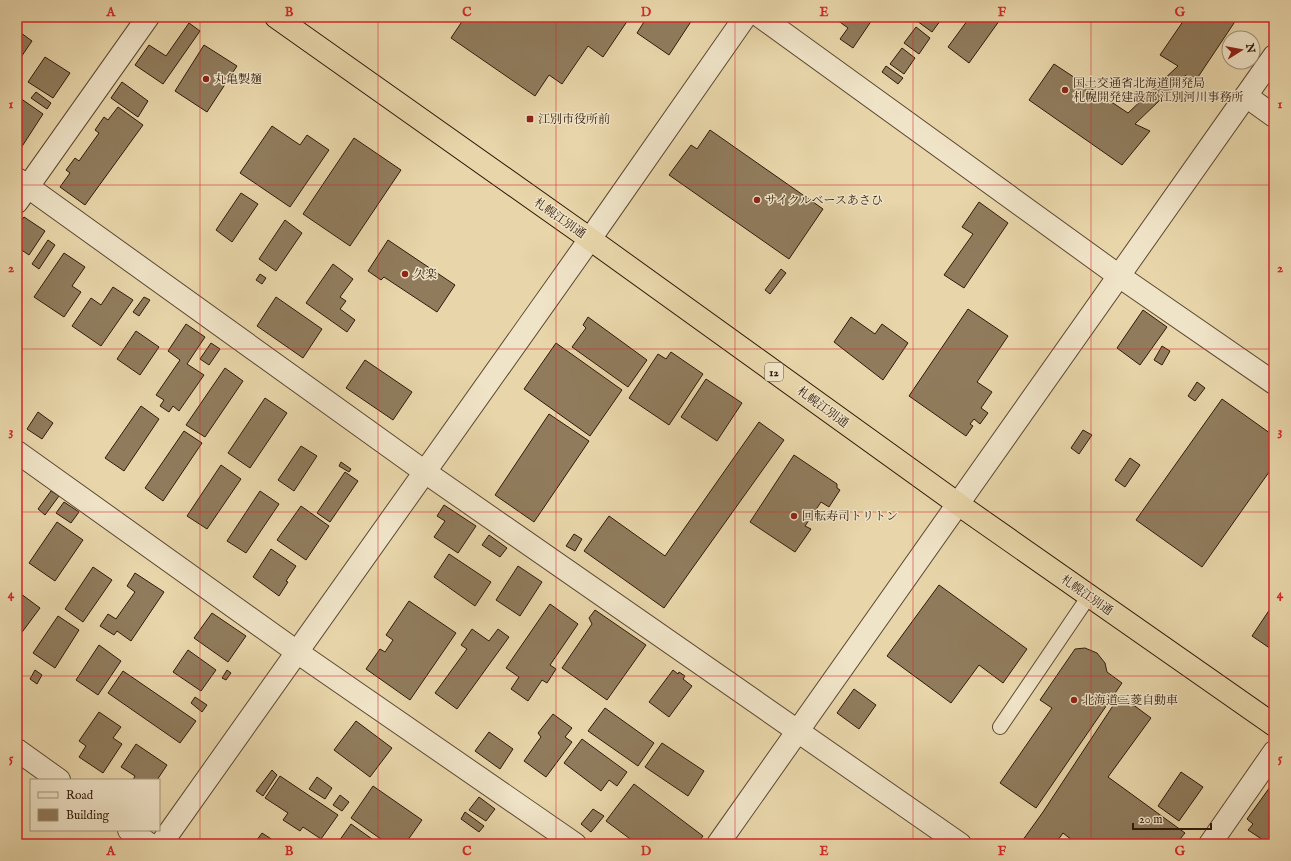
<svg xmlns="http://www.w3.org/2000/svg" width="1291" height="861" viewBox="0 0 1291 861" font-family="'IM FELL English','Noto Serif JP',serif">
  <rect width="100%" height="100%" fill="#e8d6aa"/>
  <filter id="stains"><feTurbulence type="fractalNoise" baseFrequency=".005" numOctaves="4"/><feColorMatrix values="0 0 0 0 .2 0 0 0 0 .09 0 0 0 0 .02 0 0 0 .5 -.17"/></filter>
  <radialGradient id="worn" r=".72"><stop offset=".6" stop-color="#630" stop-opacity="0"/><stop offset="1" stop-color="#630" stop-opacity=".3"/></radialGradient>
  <g fill="#907c5d" stroke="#301a0a">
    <path d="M459,17H630L603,57L588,46L562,84L549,75L535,96L451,38L463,20Z"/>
    <path d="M647,17H687L692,20L669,55L637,33Z"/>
    <path d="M833,17H874L853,48L840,39L848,28Z"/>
    <path d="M920,17H943L932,32L917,21Z"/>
    <path d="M970,17H1002L969,63L948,47Z"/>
    <path d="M1186,17H1238L1196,80L1186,75L1135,124L1150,131L1122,165L1029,100L1054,64L1128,113L1178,66L1160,55Z"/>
    <path d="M189,23L200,31L163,84L135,65L149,45L166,56Z"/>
    <path d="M916,27L930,38L919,54L904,43Z"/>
    <path d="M17,30L32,41L17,63Z"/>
    <path d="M204,45L237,66L207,112L175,91Z"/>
    <path d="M902,48L915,58L904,74L890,64Z"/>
    <path d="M45,57L70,73L53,98L28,82Z"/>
    <path d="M886,66L903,78L898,84L882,72Z"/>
    <path d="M122,82L148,101L138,117L111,98Z"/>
    <path d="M36,92L51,103L47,109L31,98Z"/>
    <path d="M20,98L43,114L21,148L17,145V102Z"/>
    <path d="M118,107L143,125L85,205L60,187L70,173L66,170L75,158L79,161L99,133L95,130L104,117L108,120Z"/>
    <path d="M272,126L300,145L307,135L329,150L290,207L240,173Z"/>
    <path d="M710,130L823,209L789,259L669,175L691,145L697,149Z"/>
    <path d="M354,138L401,170L350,246L303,214Z"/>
    <path d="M241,193L258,204L232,242L216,230Z"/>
    <path d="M979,202L1008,223L964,288L944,275L973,234L962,227Z"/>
    <path d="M24,217L45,231L29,255L17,247V226Z"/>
    <path d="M285,220L302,233L276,271L259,259Z"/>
    <path d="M48,240L55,245L39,269L32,264Z"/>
    <path d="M388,240L455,285L437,312L384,277L381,280L368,271Z"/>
    <path d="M64,253L85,267L72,286L81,292L64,317L34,297Z"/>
    <path d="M333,264L353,279L340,297L346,301L340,309L355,320L347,332L306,303Z"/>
    <path d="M781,269L786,273L770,294L765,290Z"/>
    <path d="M260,274L266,278L262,284L256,280Z"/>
    <path d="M113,287L133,300L101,346L72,326L91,298L101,305Z"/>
    <path d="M144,297L150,300L139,316L133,312Z"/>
    <path d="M276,297L322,329L303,358L257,326Z"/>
    <path d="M968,309L1008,336L977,382L992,392L981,408L988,413L980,424L974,419L970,424L973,426L966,436L909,396Z"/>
    <path d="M1143,310L1167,327L1140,365L1117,348Z"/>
    <path d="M588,317L647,360L628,387L572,347L586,328L583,325Z"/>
    <path d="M851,317L875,334L882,324L908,343L883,380L834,342Z"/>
    <path d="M186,324L205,337L187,364L204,375L179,411L173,406L169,412L160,406L164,400L156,395L180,360L168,351Z"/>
    <path d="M136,331L159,347L140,375L117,359Z"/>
    <path d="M211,343L220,349L209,365L200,359Z"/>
    <path d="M556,343L622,390L590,436L524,389Z"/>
    <path d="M1162,346L1170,351L1162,365L1154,360Z"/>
    <path d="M671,352L703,374L669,425L629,398L658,354L666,359Z"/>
    <path d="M365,360L412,392L393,420L346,388Z"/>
    <path d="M225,368L243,381L205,437L186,425Z"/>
    <path d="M706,379L742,403L717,441L681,417Z"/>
    <path d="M1197,382L1205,388L1195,401L1188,396Z"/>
    <path d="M265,398L287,413L250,468L228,453Z"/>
    <path d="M1222,399L1274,436V465L1202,567L1136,520Z"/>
    <path d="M141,406L159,419L124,471L105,458Z"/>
    <path d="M38,412L53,423L42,439L27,429Z"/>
    <path d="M549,414L589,441L534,522L495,495Z"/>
    <path d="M759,422L784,440L664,608L584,551L609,516L665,556Z"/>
    <path d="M1083,430L1092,435L1079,454L1071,448Z"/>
    <path d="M184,431L202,443L163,501L145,488Z"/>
    <path d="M301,446L317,456L294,491L278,480Z"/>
    <path d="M794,455L837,484V488L840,490L829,507L821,502L805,526L811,529L795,552L750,522Z"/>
    <path d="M1130,458L1140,465L1125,487L1115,480Z"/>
    <path d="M341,462L351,469L349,472L339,466Z"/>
    <path d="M221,465L241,479L207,529L187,516Z"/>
    <path d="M345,472L358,481L330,522L317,513Z"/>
    <path d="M51,491L59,496L45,515L38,509Z"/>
    <path d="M260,491L279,504L246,553L227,541Z"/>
    <path d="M64,502L79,512L71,523L56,513Z"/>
    <path d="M444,505L476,526L458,553L434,537L445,521L437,516Z"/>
    <path d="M301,506L329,526L306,560L277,540Z"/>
    <path d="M57,522L83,540L55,581L29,563Z"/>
    <path d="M574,534L582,539L575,551L566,546Z"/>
    <path d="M489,535L507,548L500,557L482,545Z"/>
    <path d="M271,549L296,566L286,581L288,582L279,596L253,577Z"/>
    <path d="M449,554L491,582L475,606L434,577Z"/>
    <path d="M518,566L542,582L520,616L496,600Z"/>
    <path d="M93,567L112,580L83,622L65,609Z"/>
    <path d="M135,573L164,592L131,641L117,631L114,635L100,626L108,614L116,619L135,592L127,586Z"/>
    <path d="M939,585L1027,649L1003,683L979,665L951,703L887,656Z"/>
    <path d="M17,591L40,608L17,639Z"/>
    <path d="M409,601L456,633L410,700L366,669L380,649L385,652L393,640L386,635Z"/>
    <path d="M1274,603V651L1252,636Z"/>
    <path d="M550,604L578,624L550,665L556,669L547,683L542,680L528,701L511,689L519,677L506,668Z"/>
    <path d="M595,610L646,645L607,700L562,668L592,624L589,618Z"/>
    <path d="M212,613L246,636L228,662L194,638Z"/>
    <path d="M58,616L79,630L55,668L33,653Z"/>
    <path d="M472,629L489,641L498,629L509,637L457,709L435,693L467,649L461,645Z"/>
    <path d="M99,645L121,661L98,695L76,680Z"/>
    <path d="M1085,648L1097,653L1105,663L1107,672L1122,683L1036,808L1000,783L1052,708L1040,700L1075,649Z"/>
    <path d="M188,650L216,670L201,691L173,672Z"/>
    <path d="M35,670L42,675L37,684L30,679Z"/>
    <path d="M227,670L231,673L226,680L222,678Z"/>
    <path d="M673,670L678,674L679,672L685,676L683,679L692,686L669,717L649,702Z"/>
    <path d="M123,671L196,721L180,743L108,693Z"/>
    <path d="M854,689L876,705L859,729L837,713Z"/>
    <path d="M1120,695L1151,718L1108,777L1185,833L1176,844H1077L1063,833L1055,844H1020L1043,812Z"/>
    <path d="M195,697L207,705L202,712L191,703Z"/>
    <path d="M605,708L654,743L638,766L588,731Z"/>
    <path d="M99,712L121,727L113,738L122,744L103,773L79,757L86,746L79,741Z"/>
    <path d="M553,714L572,728L565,737L572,742L546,777L524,761L541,737L538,733Z"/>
    <path d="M356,721L392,748L370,777L334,750Z"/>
    <path d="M489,732L513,749L500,769L475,751Z"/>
    <path d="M582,739L627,772L617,786L609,780L601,791L564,763Z"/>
    <path d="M662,743L704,771L688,796L645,767Z"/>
    <path d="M136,744L167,765L157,780H133L135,776L121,767Z"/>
    <path d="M272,770L277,775L263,796L256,791Z"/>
    <path d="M1181,772L1203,787L1179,821L1158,806Z"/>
    <path d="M280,776L338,815L321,839L303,827L300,831L283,820L288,813L265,798Z"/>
    <path d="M317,777L332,788L325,799L309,789Z"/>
    <path d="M634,784L703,836L697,844H637L606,821Z"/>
    <path d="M373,786L422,820L405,844H388L351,818Z"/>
    <path d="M1270,787L1274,790V844H1269L1248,830L1253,824L1247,819Z"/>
    <path d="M340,795L349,802L342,811L333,805Z"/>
    <path d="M479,797L495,809L486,821L469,810Z"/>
    <path d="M593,809L604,816L591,832L581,824Z"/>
    <path d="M465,812L484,826L479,832L461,819Z"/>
    <path d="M351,824L379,844H337Z"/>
    <path d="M262,833L279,844H254Z"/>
    <path d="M762,840L767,844H759Z"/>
  </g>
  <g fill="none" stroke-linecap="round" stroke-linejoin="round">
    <g stroke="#5e4932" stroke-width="16">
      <path id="service" d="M1000,727L1089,596"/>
    </g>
    <g stroke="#5e4932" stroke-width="24">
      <g id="minor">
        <path d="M761,17L1119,276L1274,383"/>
        <path d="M1246,96L1274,116"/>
        <path d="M17,179L425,472L960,844"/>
        <path d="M17,202L148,17"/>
        <path d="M17,452L297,652L575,844"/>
        <path d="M17,750L59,780"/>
        <path d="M129,830L149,844"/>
        <path d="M161,844L590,239L745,17"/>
        <path d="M718,844L1274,56"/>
        <path d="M1210,844L1274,752"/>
      </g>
    </g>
    <g stroke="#301a0a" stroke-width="24">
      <path id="trunk" d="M276,17L590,239L958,504L1274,725"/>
    </g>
    <use href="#service" stroke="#f0e4c8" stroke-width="14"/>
    <use href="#minor" stroke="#f0e4c8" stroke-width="22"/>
    <use href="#trunk" stroke="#e8d6aa" stroke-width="22"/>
  </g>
  <path fill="none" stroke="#d62828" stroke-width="1" stroke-opacity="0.55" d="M200,17V844M378,17V844M556,17V844M735,17V844M913,17V844M1091,17V844M17,185H1274M17,349H1274M17,512H1274M17,676H1274"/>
  <g fill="#8f2418" stroke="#f0e4c8" stroke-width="1.5">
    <circle cx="206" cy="79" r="4"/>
    <circle cx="1065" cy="90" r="4"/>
    <rect x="526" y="115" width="8" height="8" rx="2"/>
    <circle cx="757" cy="200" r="4"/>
    <circle cx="405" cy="274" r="4"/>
    <circle cx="794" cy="516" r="4"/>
    <circle cx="1074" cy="700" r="4"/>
  </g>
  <g text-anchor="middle" stroke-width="3" stroke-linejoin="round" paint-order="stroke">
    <rect fill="#f0e4c8" stroke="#6a5743" stroke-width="1" x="765" y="363" width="18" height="18" rx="3"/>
    <g font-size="11" font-weight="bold" fill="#301a0a">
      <text x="774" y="376">12</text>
    </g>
    <g font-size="12" fill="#301a0a" stroke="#f0e4c8" text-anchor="start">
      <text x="214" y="83">丸亀製麺</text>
      <text x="1073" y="87">国土交通省北海道開発局<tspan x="1073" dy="14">札幌開発建設部 江別河川事務所</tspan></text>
      <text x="538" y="123">江別市役所前</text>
      <text x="765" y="204">サイクルベースあさひ</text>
      <text x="413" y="278">久楽</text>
      <text x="802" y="520">回転寿司トリトン</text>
      <text x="1082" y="704">北海道三菱自動車</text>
    </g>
    <g font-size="12" fill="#301a0a" stroke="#f0e4c8">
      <text transform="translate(560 218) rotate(35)" y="4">札幌江別通</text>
      <text transform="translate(823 407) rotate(36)" y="4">札幌江別通</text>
      <text transform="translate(1087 595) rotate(35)" y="4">札幌江別通</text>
    </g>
  </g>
  <rect width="1291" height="861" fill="none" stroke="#e8d6aa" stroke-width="44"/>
  <rect x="30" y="779" width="130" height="52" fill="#f0e4c8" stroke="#a3937c"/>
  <rect x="38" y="792" width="20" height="6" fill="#f0e4c8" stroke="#a3937c"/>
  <text x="66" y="799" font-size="12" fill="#301a0a">Road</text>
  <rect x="38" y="809" width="20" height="12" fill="#907c5d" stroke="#a3937c"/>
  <text x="66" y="819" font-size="12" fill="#301a0a">Building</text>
  <g transform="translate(1241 50) rotate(79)"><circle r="19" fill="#f0e4c8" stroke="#a3937c"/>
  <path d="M0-3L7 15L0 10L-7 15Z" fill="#8f2418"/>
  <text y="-6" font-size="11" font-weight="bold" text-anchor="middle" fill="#301a0a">N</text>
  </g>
  <path d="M1133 823v6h78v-6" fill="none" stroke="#301a0a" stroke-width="2"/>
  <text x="1139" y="823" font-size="12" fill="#301a0a" stroke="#f0e4c8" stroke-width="3" paint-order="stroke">20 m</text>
  <rect x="22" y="22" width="1247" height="817" fill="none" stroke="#d62828" stroke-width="1.5"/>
  <g font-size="13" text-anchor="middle" font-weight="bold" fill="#d62828">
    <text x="111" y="16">A</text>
    <text x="289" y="16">B</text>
    <text x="467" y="16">C</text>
    <text x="646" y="16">D</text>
    <text x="824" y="16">E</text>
    <text x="1002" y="16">F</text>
    <text x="1180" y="16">G</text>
    <text x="11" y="108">1</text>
    <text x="1280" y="108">1</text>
    <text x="11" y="272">2</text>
    <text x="1280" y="272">2</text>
    <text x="11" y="435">3</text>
    <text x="1280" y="435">3</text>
    <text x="11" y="598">4</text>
    <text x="1280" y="598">4</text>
    <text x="11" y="762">5</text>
    <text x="1280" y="762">5</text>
    <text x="111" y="855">A</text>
    <text x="289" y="855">B</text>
    <text x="467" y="855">C</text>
    <text x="646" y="855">D</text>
    <text x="824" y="855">E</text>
    <text x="1002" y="855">F</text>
    <text x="1180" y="855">G</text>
  </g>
  <rect width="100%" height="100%" filter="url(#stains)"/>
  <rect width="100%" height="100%" fill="url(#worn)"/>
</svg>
